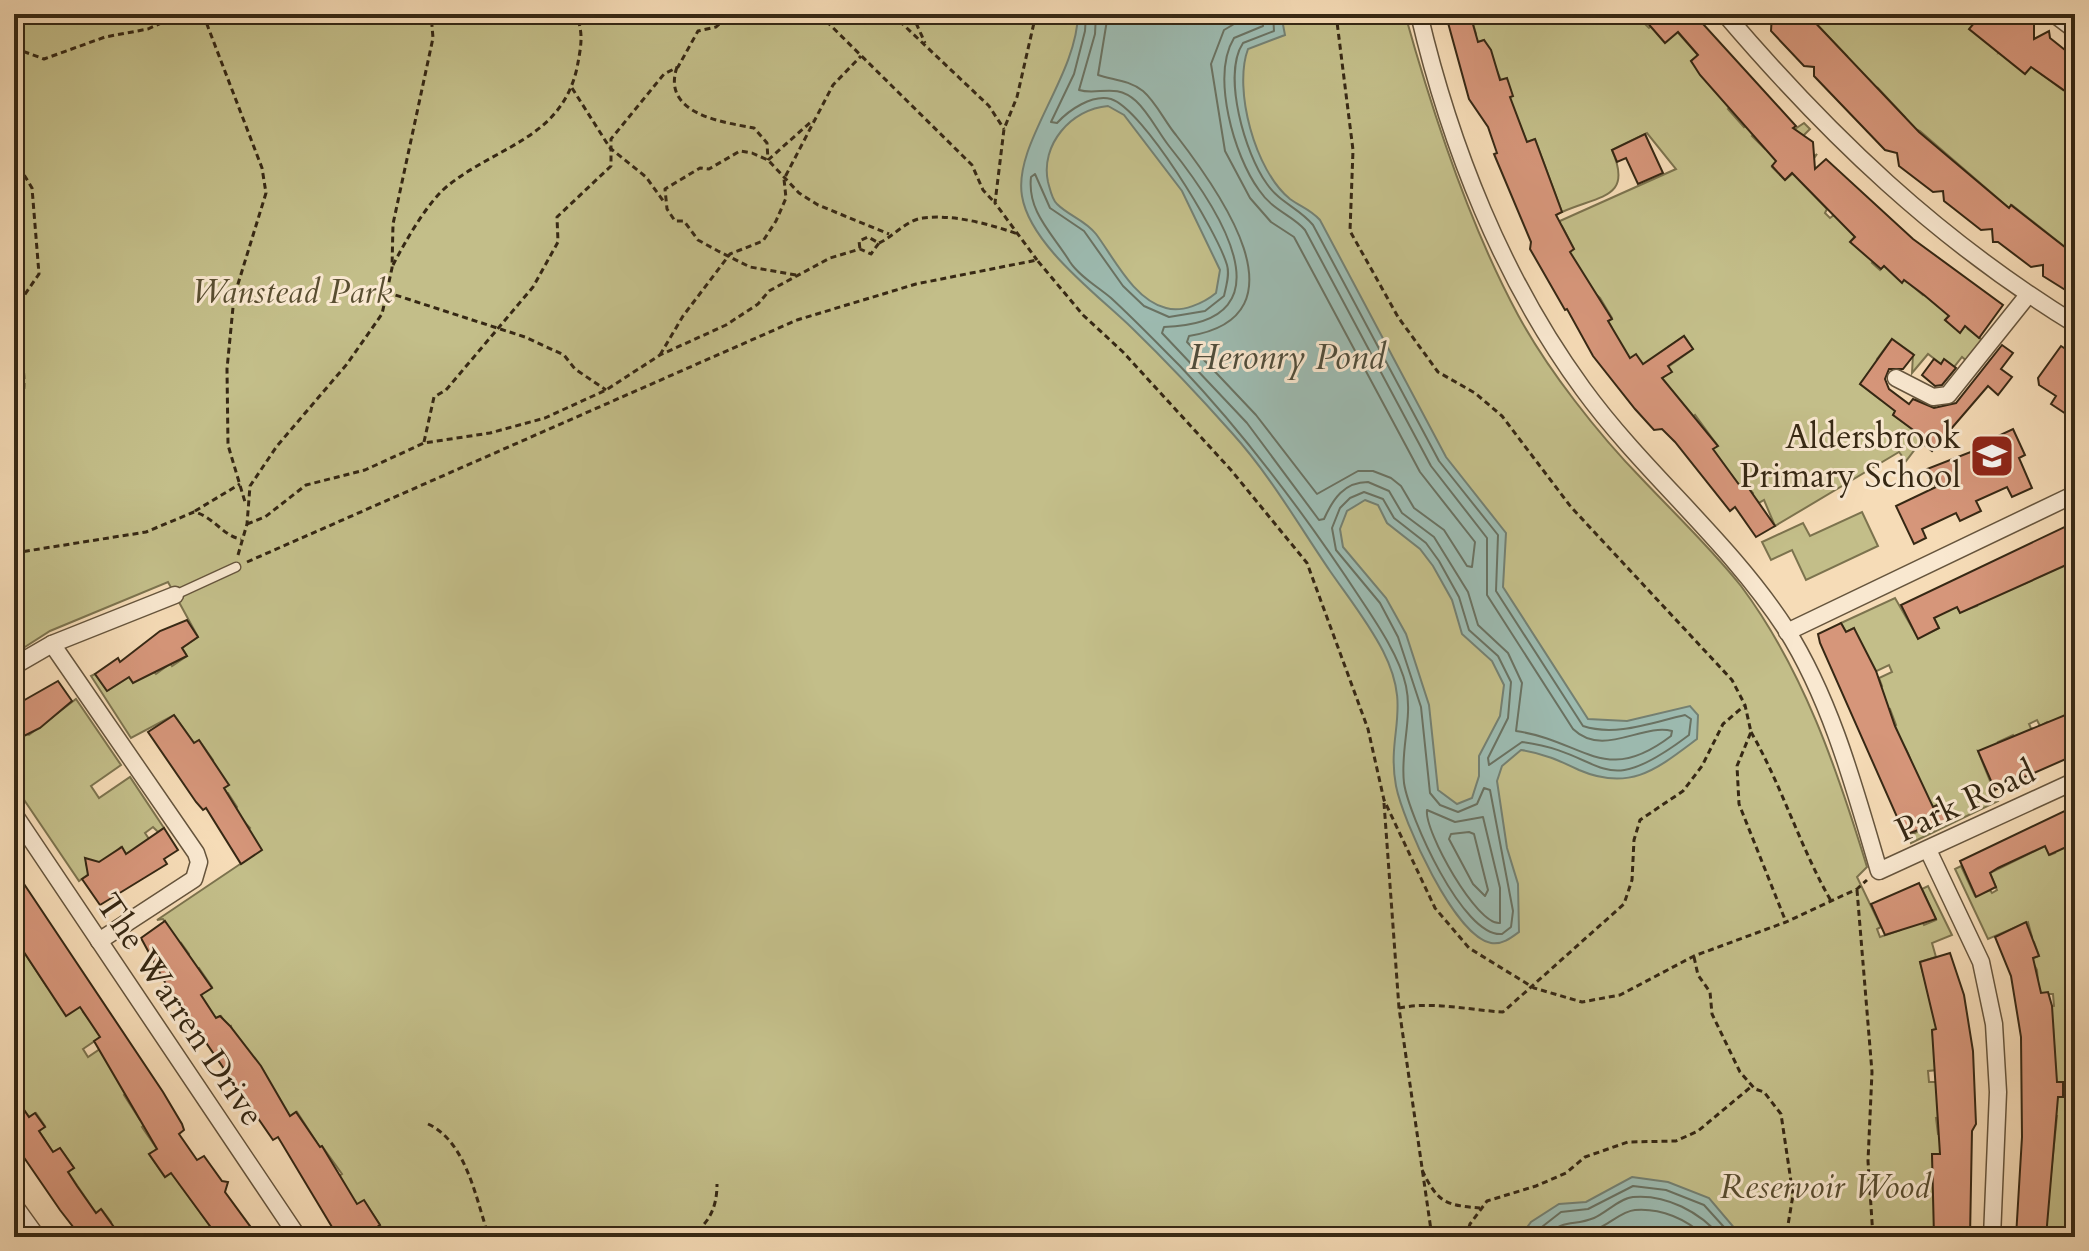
<svg xmlns="http://www.w3.org/2000/svg" width="2089" height="1251" viewBox="0 0 2089 1251" font-family="Cardo,serif">
  <rect width="100%" height="100%" fill="#f6dcb7"/>
  <filter id="stains"><feTurbulence type="fractalNoise" baseFrequency=".0025" numOctaves="4"/><feColorMatrix values="0 0 0 0 .2 0 0 0 0 .09 0 0 0 0 .02 0 0 0 .5 -.17"/></filter>
  <radialGradient id="worn" r=".72"><stop offset=".6" stop-color="#630" stop-opacity="0"/><stop offset="1" stop-color="#630" stop-opacity=".3"/></radialGradient>
  <g fill="#c3be89" stroke="#7c734e" stroke-width="2">
    <path d="M14,14H1405C1432,111 1470,226 1518,315C1548,370 1598,434 1642,479C1675,514 1711,548 1741,586C1803,669 1837,769 1867,867L1857,877L1881,927L1877,929L1880,937L1901,930L1917,910L1924,925L1936,920L1922,889L1928,886L1952,935L1932,943L1936,957L1920,962L1928,992L1966,1026L1932,1030L1937,1070L1928,1071L1929,1082H1936L1950,1117L1936,1118L1938,1134L1969,1131L1947,1154L1932,1155L1937,1229L1934,1237H375L367,1234L380,1225L364,1201L347,1211L329,1183L342,1174L322,1146L310,1154L319,1146L297,1112L277,1125C273,1075 265,1071 233,1034L231,1026L218,1034L226,1024L221,1016L216,1018L195,999L212,987L199,968L183,978L189,954L181,943L171,950V931L163,919L157,920L261,850L244,833L250,828L234,811L237,807L228,793L213,796L229,785L206,765L213,760L199,740L194,743L174,715L131,738L91,676L95,674L107,691L129,677L133,683L151,668L156,674L167,666L164,660L167,658L172,666L187,656L182,648L198,637L168,582L50,631L14,654Z"/>
    <path d="M1479,14H1647L1649,17L1643,22L1649,28L1663,16L1698,55L1691,61C1706,79 1712,95 1738,100L1728,109L1744,127L1757,116L1765,124L1752,136L1765,149L1804,123L1810,129L1772,167L1785,180L1817,154L1799,180L1827,209L1825,213L1830,218L1834,215L1862,228L1851,241L1887,245L1872,263L1880,270L1885,264L1902,282L1915,268L1910,284L1923,295L1933,284L1959,303L1945,320L1960,332L1975,314L1978,316L1968,329L1985,342L1968,362L1962,357L1954,367L1945,360L1941,364L1928,354L1912,373L1913,354L1892,339L1877,359L1885,365L1875,364L1860,384L1881,400L1900,405L1893,415L1914,430L1929,410L1915,399L1938,403L1930,412L1938,419L1906,461L1899,452L1775,526L1764,500L1742,513L1753,493L1745,483L1740,486L1712,450L1717,445L1695,415L1671,433L1658,381L1671,372L1668,367L1693,349L1684,336L1659,354L1641,372L1625,361L1606,332L1612,328L1608,321L1612,318L1600,298L1556,259L1574,249L1562,226L1542,229L1676,169L1647,133L1612,150C1633,198 1601,195 1562,212L1535,139L1527,142L1484,40L1457,49L1476,34L1471,17Z"/>
    <path d="M1807,14H1981L1970,29L2001,43L2021,18L2025,21L1999,53L2051,42L2036,70L2063,90L2075,73V255L2012,205L2009,208L1920,131L1900,122L1905,117L1878,88L1837,65L1847,56Z"/>
    <path d="M1862,512L1878,546L1806,580L1792,550L1771,560L1762,542L1803,523L1810,536Z"/>
    <path d="M2075,560V714L2062,717L2050,727L2047,722L2040,726L2037,720L2029,724L2039,746L2017,743L2013,735L1998,742L2006,761L1978,751L1998,801L1911,843L1909,836L1926,827L1929,831L1945,823L1947,819L1914,817C1915,783 1918,749 1887,729L1896,725L1890,709L1881,712L1870,692L1882,686L1879,678L1892,672L1889,665L1864,677L1854,628L1846,632L1841,623L1895,598L1918,638L1939,628L1924,597L1956,605L1960,612L1977,606L1973,596L2022,579L2024,584Z"/>
    <path d="M76,699L121,765L91,786L99,798L130,777L164,828L158,832L153,827L145,833L149,839L127,855L121,847L99,867L91,860L86,864L90,873L79,881L14,785V730L29,735Z"/>
    <path d="M2069,836L2075,847V1237H2053V1230H2047L2046,1222L2057,1116H2025L2047,1097H2063V1082H2026L2056,1077L2053,1027L2020,1012L2054,1006L2053,994H2039L2037,970L2031,959L2039,956L2034,942L2005,952L2032,937L2028,922L1988,939L1955,869L1961,866L1975,896L1990,890L1992,893L1997,890L1990,873L2045,846L2050,855L2055,853L2051,844Z"/>
    <path d="M14,937L47,987L96,997L99,1001L83,1012L102,1036L83,1049L88,1057L100,1049L125,1091L135,1087L124,1095L140,1120L147,1123L142,1127L157,1149L149,1154L165,1177L174,1171V1176L218,1237H113L111,1222L102,1210L96,1213L68,1172L74,1168L60,1148L53,1152L39,1131L45,1126L36,1113L29,1117L14,1099L19,1090L14,1083Z"/>
  </g>
  <g fill="#9dbbb1" stroke="#748072" stroke-width="2" fill-rule="evenodd">
    <path d="M1078,14H1281L1285,35L1248,49C1233,89 1255,171 1290,199C1301,207 1310,209 1320,220L1446,457L1506,533L1503,587L1588,719L1627,721L1690,706L1698,715L1697,739C1657,769 1630,792 1579,770C1560,761 1543,753 1521,750L1502,766L1497,781L1507,848L1518,884L1519,932C1511,938 1502,945 1491,943C1454,936 1403,821 1396,786C1386,732 1413,710 1383,651C1368,622 1348,597 1330,571C1298,524 1270,475 1232,433C1200,397 1166,361 1132,328C1098,295 1030,245 1022,196C1013,144 1077,76 1078,14ZM1108,106L1124,115L1182,191L1220,270L1216,293C1204,303 1182,313 1166,308C1134,300 1114,258 1096,234C1085,220 1069,216 1057,204C1052,200 1050,189 1048,182C1040,145 1071,109 1108,106ZM1365,500L1378,505L1387,523L1420,549L1433,566L1452,600L1462,634L1492,661L1504,685L1500,716L1479,756V776L1472,798L1457,804L1438,790L1429,705L1406,634L1386,598L1343,547L1340,529L1347,511Z"/>
    <path d="M1632,1177L1668,1182L1709,1198L1742,1237H1520L1531,1222L1559,1204L1586,1202Z"/>
  </g>
  <g fill="none" stroke-linecap="round" stroke-linejoin="round">
    <g stroke="#6a7262" stroke-width="2">
      <path d="M1086,14L1085,31L1074,74L1051,122L1057,123C1069,110 1092,94 1111,99C1143,109 1217,231 1227,265C1230,275 1226,286 1224,296L1205,311L1169,317L1144,306L1123,286L1084,231L1050,208L1035,174L1031,177C1027,212 1053,234 1070,262C1079,276 1098,287 1111,298C1135,320 1157,343 1180,366C1249,439 1307,517 1362,601C1378,625 1400,658 1406,686C1413,718 1400,750 1404,783C1409,816 1463,938 1502,934L1511,927L1513,911L1490,790L1484,788L1477,804L1458,812L1440,805L1430,793L1421,707L1398,637L1380,603L1336,550L1332,528L1340,508L1350,498L1364,492L1383,499L1394,518L1426,543L1439,561L1459,597L1469,630L1498,656L1511,682L1508,718L1488,758L1489,765L1522,742C1608,753 1598,804 1689,735L1691,719L1685,715C1653,722 1616,737 1583,726L1496,591L1498,535L1439,461L1313,225C1299,208 1280,203 1267,184C1245,154 1222,75 1243,43L1274,31L1273,14"/>
      <path d="M1096,14L1095,34L1079,90C1098,96 1115,82 1136,101C1149,113 1158,132 1169,146C1214,202 1298,323 1164,327L1162,333L1247,423L1319,520L1324,519C1333,499 1344,482 1368,482L1389,491L1402,513L1434,537L1468,592L1478,625L1508,653L1522,683L1516,731C1585,741 1604,787 1671,736L1672,731C1642,723 1603,758 1573,729L1487,595V538L1431,466L1305,230C1292,215 1273,211 1259,190C1234,156 1211,76 1234,38L1263,26V14"/>
      <path d="M1108,14L1098,75C1113,80 1129,80 1143,91C1156,102 1165,122 1176,135C1217,188 1311,316 1189,336L1187,342L1256,415L1317,494L1358,471H1373L1391,478L1401,486L1414,508L1444,530L1467,566L1472,567L1475,542L1420,472L1294,237L1271,222L1250,198L1225,151L1211,64L1224,30L1251,14"/>
      <path d="M1427,810L1455,822L1483,817L1500,888V923C1477,926 1424,831 1427,810Z"/>
      <path d="M1469,832L1474,834L1488,890L1485,896L1473,884L1449,839L1451,834Z"/>
      <path d="M1529,1237L1561,1212L1588,1209L1633,1186L1666,1190L1704,1205L1733,1237"/>
      <path d="M1542,1237C1568,1217 1572,1227 1594,1218C1606,1213 1620,1198 1633,1197C1666,1194 1700,1212 1721,1237"/>
      <path d="M1563,1237C1573,1231 1584,1234 1594,1230C1608,1226 1621,1211 1635,1210C1661,1208 1687,1219 1705,1237"/>
    </g>
  </g>
  <g fill="#d6967a" stroke="#362814" stroke-width="2">
    <path d="M1460,14H1470L1478,42L1484,40L1491,50L1500,80L1507,78L1513,96L1510,97L1527,142L1535,139L1562,212L1556,215L1574,249L1570,252L1612,319L1608,321L1630,358L1636,354L1643,364L1684,336L1693,349L1668,366L1672,372L1662,378L1718,446L1713,449L1740,486L1745,483L1775,526L1756,537L1735,507L1730,511L1675,442L1662,429L1654,430L1635,409L1593,356L1567,309L1565,310L1530,249L1531,242L1494,154L1497,153L1488,127L1469,99L1447,19Z"/>
    <path d="M1652,14H1694L1796,126L1793,128L1813,142L1815,169L1826,159L1913,239L2003,305L1979,338L1965,326L1960,333L1945,320L1949,316L1924,295L1904,280L1902,283L1884,266L1881,269L1850,242L1855,237L1792,173L1785,180L1772,166L1776,161L1700,75L1691,61L1698,55L1678,32L1665,43L1645,20Z"/>
    <path d="M1772,14H1807L1919,132L2009,208L2011,205L2075,255V296L2043,276V265L2031,267L1998,242H1993L1992,229L1981,230L1953,208L1944,201L1943,191L1933,192L1899,166L1897,153L1885,150L1814,76V67L1804,66L1771,31Z"/>
    <path d="M1966,14H2020L2022,22L2034,20V39L2049,31L2050,38L2075,58V98L2031,67L2025,74L1969,29L1975,22Z"/>
    <path d="M1645,134L1663,173L1638,184L1626,158L1617,162L1612,150Z"/>
    <path d="M1892,339L1914,355L1903,369H1889L1885,379L1889,389L1909,404L1913,399L1934,408L1956,403L2002,345L2013,353L2001,369L2012,377L1998,395L1988,386L1932,451L1921,442L1924,438L1893,415L1895,411L1860,384Z"/>
    <path d="M2061,346L2075,355V420L2051,404L2056,396L2039,385L2038,378Z"/>
    <path d="M1934,359L1941,364L1944,359L1956,368L1942,385L1935,386L1922,375Z"/>
    <path d="M2013,429L2025,455L2019,458L2032,488L2012,497L2007,487L1976,501L1981,511L1960,521L1956,513L1922,529L1926,538L1914,544L1896,506L1936,487L1927,469L1981,448L1979,445Z"/>
    <path d="M2075,522V561L1960,613L1957,607L1934,618L1939,628L1918,639L1901,605Z"/>
    <path d="M187,620L198,637L182,648L187,656L133,683L129,677L107,691L95,674L118,658L120,662L160,631Z"/>
    <path d="M1841,623L1846,632L1854,628L1876,671L1895,726L1933,807L1937,805L1941,813L1956,818L1928,832L1926,827L1905,835L1820,643L1818,634Z"/>
    <path d="M58,681L72,701L40,728L22,737L14,725V706Z"/>
    <path d="M2075,711V755L1995,790L1978,751Z"/>
    <path d="M174,715L194,743L199,740L229,785L224,788L262,850L241,864L206,808L203,810L196,802L148,732Z"/>
    <path d="M2075,806V843L2049,855L2045,846L1998,868L1990,873L1996,887L1976,897L1960,861Z"/>
    <path d="M164,828L178,850L164,859L167,864L100,905L82,879L88,875L85,858L99,862L122,847L126,854Z"/>
    <path d="M14,869L163,1092L182,1124L184,1130L179,1134L197,1160L204,1156L222,1181L228,1182L225,1192L258,1237H218L171,1173L165,1177L149,1154L157,1149L94,1041L100,1037L80,1007L66,1016L14,937Z"/>
    <path d="M1919,883L1936,919L1885,935L1871,904Z"/>
    <path d="M165,921L212,988L201,995L216,1018L220,1016L230,1026L261,1066L290,1116L296,1112L320,1147L322,1146L357,1204L364,1200L380,1225L371,1231L375,1237H338L278,1137L273,1140L167,986L141,938Z"/>
    <path d="M2026,922L2039,956L2033,958L2041,993L2048,992L2052,1006L2057,1082H2063V1097H2058L2046,1237H2016L2022,1137L2021,1037L2011,976L1995,937Z"/>
    <path d="M1950,953L1964,995L1973,1051L1976,1124L1972,1131L1970,1237H1934L1932,1154H1940L1932,1030L1936,1029L1920,962Z"/>
    <path d="M14,1095L29,1117L35,1113L45,1127L39,1131L53,1152L60,1148L74,1168L68,1172L77,1186L96,1213L101,1209L121,1237H81L60,1210L14,1143Z"/>
  </g>
  <g fill="none" stroke-linecap="round" stroke-linejoin="round">
    <g stroke="#66553d" stroke-width="11">
      <path id="lane" d="M175,595L236,567"/>
    </g>
    <g stroke="#66553d" stroke-width="19">
      <g id="street">
        <path d="M1419,14C1450,146 1503,280 1583,389C1645,474 1728,540 1786,629C1832,702 1855,790 1879,871L2075,781"/>
        <path d="M1725,14C1830,137 1937,239 2075,324"/>
        <path d="M2054,14L2075,30"/>
        <path d="M1896,378L1933,397L1948,395L2028,295"/>
        <path d="M1787,632L2075,494"/>
        <path d="M52,644L196,853L199,862L194,879L99,941"/>
        <path d="M14,666L52,644L175,595"/>
        <path d="M14,814L298,1237"/>
        <path d="M1928,850L1981,962L1994,1024L1998,1092L1992,1237"/>
        <path d="M14,1205L37,1237"/>
      </g>
    </g>
    <g stroke="#362814" stroke-width="3" stroke-dasharray="6 4" stroke-linecap="butt">
      <path d="M203,14L262,168L266,193L234,297L227,369L228,445L245,502"/>
      <path d="M819,14L972,165L983,190L995,203"/>
      <path d="M892,14L989,106L1004,129"/>
      <path d="M912,14L925,43"/>
      <path d="M1036,14L1017,97L1004,129L995,203L1037,260"/>
      <path d="M1336,14L1353,150L1350,231L1398,317L1438,372L1475,393L1502,416L1571,507L1732,680L1745,705L1751,732L1737,766L1739,804L1786,922"/>
      <path d="M14,48L44,59L105,37L148,29L181,14"/>
      <path d="M677,67C661,114 722,122 754,128L767,143L768,160"/>
      <path d="M572,88L610,148L646,177L664,202"/>
      <path d="M14,98V142"/>
      <path d="M14,158L32,188L39,274L14,310"/>
      <path d="M768,160L813,120"/>
      <path d="M879,243C893,237 906,220 923,218C953,214 989,224 1018,234"/>
      <path d="M393,265C405,242 429,199 450,184C500,145 561,138 577,68C581,46 584,34 576,14"/>
      <path d="M796,275L750,267L718,251L698,240L684,221H675L667,209L665,189L700,168L709,169L740,151L752,153L768,160L799,193L818,205L889,234"/>
      <path d="M386,292L525,337L564,355L575,369L606,390"/>
      <path d="M14,324C24,355 30,398 14,428"/>
      <path d="M660,355L683,316L730,254L763,241L776,221L786,198L784,179L833,85L861,56"/>
      <path d="M424,442L434,397L446,390L533,287L558,242L557,217L611,166V139L664,74L678,67L698,31L716,27L730,14"/>
      <path d="M195,511L240,484"/>
      <path d="M247,524L265,517L306,485L365,470L424,443L490,433L545,418L606,390L660,355L726,325L758,304L769,291L830,258L860,249L871,254L879,243L868,237L859,241L860,249"/>
      <path d="M14,553L146,532L194,512C213,516 224,537 241,539"/>
      <path d="M238,555L247,524L250,486L277,446L347,364L382,314L392,268L393,224L433,38L431,14"/>
      <path d="M247,562L797,320L916,284L1037,260L1083,315L1123,352L1231,470L1307,563L1368,729L1384,800L1435,908L1469,948L1534,988L1582,1002L1620,995L1694,956L1786,922L1857,889L1867,880"/>
      <path d="M1751,732C1782,786 1800,847 1831,901"/>
      <path d="M1384,803L1399,1008L1432,1237"/>
      <path d="M1857,890L1872,1072L1868,1161L1873,1237"/>
      <path d="M1694,957L1698,975L1710,992L1712,1014L1740,1072L1755,1089L1764,1092L1781,1114L1793,1195L1788,1225L1793,1237"/>
      <path d="M1399,1008C1433,1001 1468,1010 1503,1012L1624,904L1632,880L1634,840L1640,820L1683,791L1702,766L1723,724L1744,706"/>
      <path d="M428,1124C467,1142 476,1200 489,1237"/>
      <path d="M1422,1170C1438,1203 1445,1205 1480,1208"/>
      <path d="M689,1237C709,1224 717,1208 717,1184"/>
      <path d="M1466,1237L1470,1224L1487,1201L1536,1186L1566,1173L1585,1157L1628,1142L1676,1141L1698,1131L1752,1086"/>
    </g>
    <use href="#lane" stroke="#f9e8d0" stroke-width="8"/>
    <use href="#street" stroke="#f9e8d0" stroke-width="16"/>
  </g>
  <defs>
    <g id="school-square" transform="scale(2.3)"><rect x="-9" y="-9" width="18" height="18" rx="4" fill="#8f2418" stroke="#f9e8d0"/><path d="M0-5L7-2L0 1L-7-2ZM-4 1L0 2.5L4 1V4Q0 6-4 4Z" fill="#fff"/></g>
  </defs>
  <g fill-rule="evenodd">
    <use href="#school-square" x="1992" y="456"/>
  </g>
  <g text-anchor="middle" stroke-width="6" stroke-linejoin="round" paint-order="stroke">
    <g font-size="34" font-style="italic" fill="#594e31" stroke="#f9e8d0">
      <text x="292" y="303">Wanstead Park</text>
      <text x="1825" y="1198">Reservoir Wood</text>
    </g>
    <g font-size="34" fill="#362814" stroke="#f9e8d0" text-anchor="end">
      <text x="1961" y="448">Aldersbrook<tspan x="1961" dy="39">Primary School</tspan></text>
    </g>
    <g font-size="34" fill="#362814" stroke="#f9e8d0">
      <text transform="translate(1965 800) rotate(-25)" y="12">Park Road</text>
      <text transform="translate(181 1009) rotate(56)" y="12">The Warren Drive</text>
    </g>
    <g font-size="36" font-style="italic" fill="#504d3b" stroke="#f9e8d0">
      <text x="1287" y="369">Heronry Pond</text>
    </g>
  </g>
  <rect width="2089" height="1251" fill="none" stroke="#f6dcb7" stroke-width="48"/>
  <rect x="16" y="16" width="2057" height="1219" fill="none" stroke="#362814" stroke-width="4"/>
  <rect x="24" y="24" width="2041" height="1203" fill="none" stroke="#362814" stroke-width="2"/>
  <rect width="100%" height="100%" filter="url(#stains)"/>
  <rect width="100%" height="100%" fill="url(#worn)"/>
</svg>
